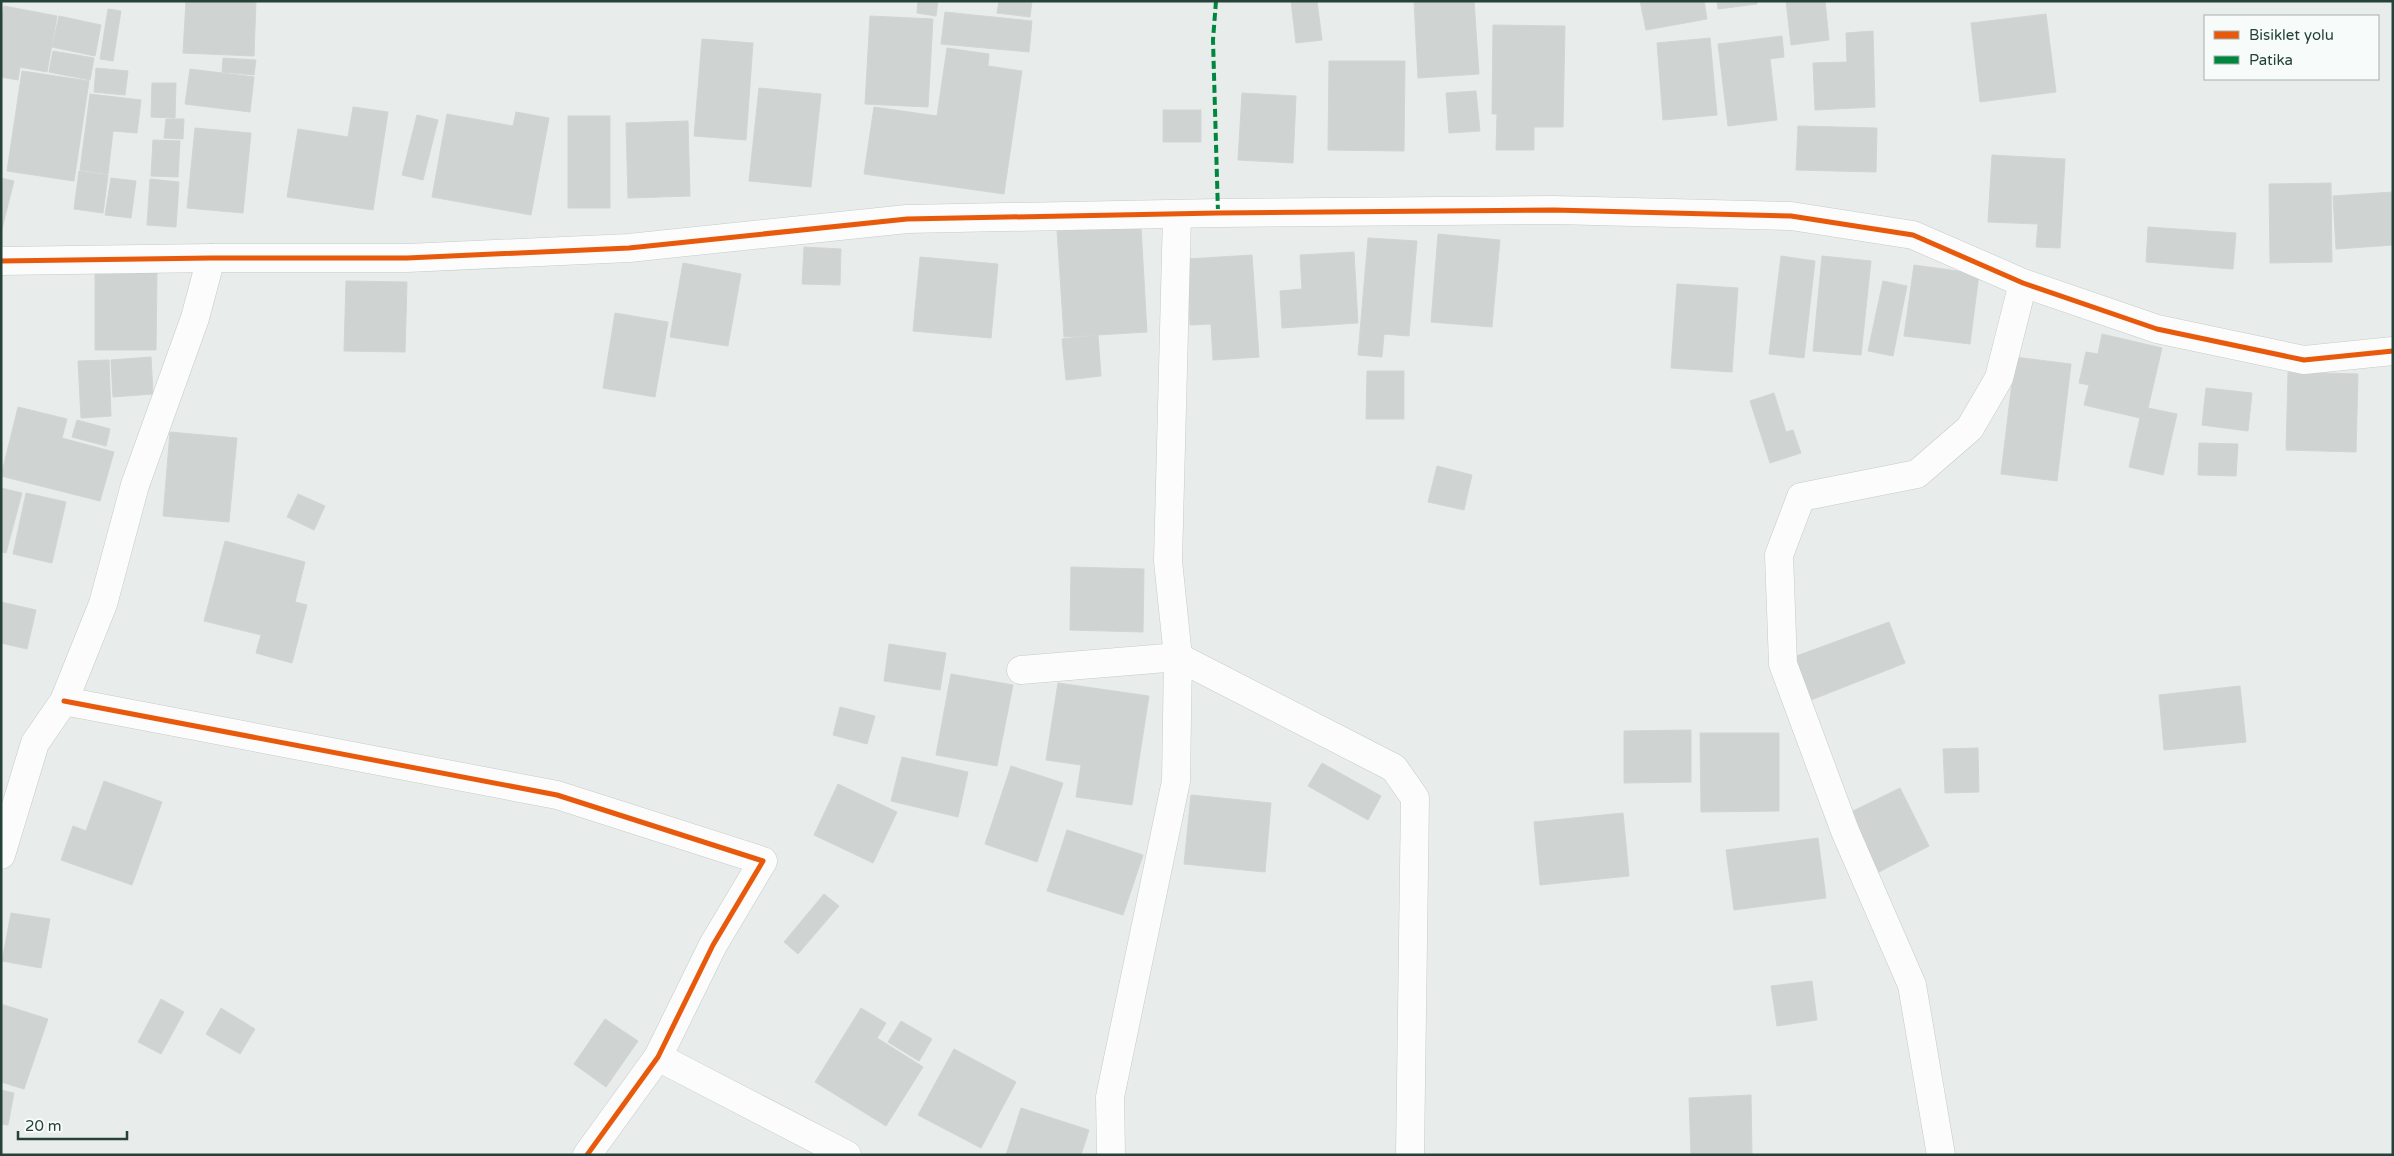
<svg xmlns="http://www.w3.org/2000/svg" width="2394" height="1156" viewBox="0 0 2394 1156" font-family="'Varela Round',sans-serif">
  <rect width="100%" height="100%" fill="#e8edeb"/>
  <g fill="#cfd4d2" stroke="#d1d6d4">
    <path d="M186,1H256L254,56L183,53Z"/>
    <path d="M918,1H938L936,16L917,13Z"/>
    <path d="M999,1H1032L1030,17L997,13Z"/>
    <path d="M1291,1H1317L1322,40L1296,43Z"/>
    <path d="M1414,1H1474L1479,74L1418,78Z"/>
    <path d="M1640,1H1704L1707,19L1646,30Z"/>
    <path d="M1717,1H1757V4L1718,9Z"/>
    <path d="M1786,1H1825L1829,40L1791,45Z"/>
    <path d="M4,6L57,16L47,72L20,67L18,80L1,77V19Z"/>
    <path d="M108,9L121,11L113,61L100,59Z"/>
    <path d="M945,12L1032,21L1029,52L941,44Z"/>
    <path d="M2046,14L2056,92L1980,102L1971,23Z"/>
    <path d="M59,16L101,25L95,56L52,47Z"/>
    <path d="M870,16L933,19L928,107L865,104Z"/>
    <path d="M1493,25L1565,26L1563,127H1534V150H1496L1497,114H1492Z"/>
    <path d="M1873,31L1875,107L1815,110L1813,63L1847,62L1846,33Z"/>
    <path d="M1782,36L1784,57L1770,59L1777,120L1728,126L1718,44Z"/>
    <path d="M1710,38L1717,115L1663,120L1657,43Z"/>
    <path d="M702,39L753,43L746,140L694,136Z"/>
    <path d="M947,48L989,54L988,66L1022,71L1004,194L864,174L874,107L937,116Z"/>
    <path d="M53,51L94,58L90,80L49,72Z"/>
    <path d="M223,58L256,60L254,75L222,72Z"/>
    <path d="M1329,61H1405L1404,151L1328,150Z"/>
    <path d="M96,68L128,71L125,95L94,92Z"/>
    <path d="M190,69L254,77L250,112L185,104Z"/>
    <path d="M22,71L89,81L74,181L7,171Z"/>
    <path d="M152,83H176L175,118L151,117Z"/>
    <path d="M759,88L821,94L811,187L749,181Z"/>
    <path d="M1476,91L1480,131L1449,133L1446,93Z"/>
    <path d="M1242,93L1296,96L1293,163L1238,160Z"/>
    <path d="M90,94L141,100L137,133L113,131L108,174L80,170Z"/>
    <path d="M353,107L388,112L373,210L287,197L298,129L348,137Z"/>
    <rect x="1163" y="110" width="38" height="32"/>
    <path d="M516,112L549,118L531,215L432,197L447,114L513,126Z"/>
    <path d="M417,115L438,120L423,180L402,175Z"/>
    <rect x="568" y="116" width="42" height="92"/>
    <path d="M166,119H184L183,139L164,138Z"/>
    <path d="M688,121L690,196L628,198L626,123Z"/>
    <path d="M1798,126L1877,128L1876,172L1796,170Z"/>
    <path d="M195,128L251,133L243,213L187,208Z"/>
    <path d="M153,140L180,141L178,177L151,176Z"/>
    <path d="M1992,155L2065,159L2060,248L2036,247L2038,224L1988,222Z"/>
    <path d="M79,171L108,175L103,213L74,209Z"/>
    <path d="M1,178L14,181L1,233Z"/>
    <path d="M111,178L136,181L131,218L105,215Z"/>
    <path d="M150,179L179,182L176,227L147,225Z"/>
    <path d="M2331,183L2332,262L2270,263L2269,184Z"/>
    <path d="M2393,192V245L2336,249L2333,196Z"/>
    <path d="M1141,226L1147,332L1064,337L1057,231Z"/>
    <path d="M2148,227L2236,233L2233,269L2146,262Z"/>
    <path d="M1438,234L1500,240L1492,327L1431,322Z"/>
    <path d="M1368,238L1417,241L1409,336L1384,334L1382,357L1358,355Z"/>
    <path d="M804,247L841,249L840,285L802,284Z"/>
    <path d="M1354,252L1358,323L1282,328L1280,291L1302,289L1300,255Z"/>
    <path d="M1252,255L1259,357L1213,360L1211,324L1190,325L1187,259Z"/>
    <path d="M1781,256L1815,261L1804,358L1769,354Z"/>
    <path d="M1822,256L1871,261L1861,355L1813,351Z"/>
    <path d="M920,257L998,264L991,338L913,331Z"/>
    <path d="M683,263L741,274L728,346L670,337Z"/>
    <path d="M1914,265L1979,274L1970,344L1904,336Z"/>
    <path d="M95,270H157L156,350H95Z"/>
    <path d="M346,281L407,282L405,352L344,351Z"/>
    <path d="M1883,281L1907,286L1893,356L1868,351Z"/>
    <path d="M1677,284L1738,288L1732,372L1671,368Z"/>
    <path d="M615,313L668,322L655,397L603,388Z"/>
    <path d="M2102,334L2162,348L2148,408L2177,414L2163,475L2129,467L2140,418L2084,405L2089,385L2079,383L2086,352L2098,354Z"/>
    <path d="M1098,335L1101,376L1066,380L1062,339Z"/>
    <path d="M151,357L153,394L113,397L111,360Z"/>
    <path d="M2015,357L2071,364L2057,481L2001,474Z"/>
    <path d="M109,360L111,416L81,418L78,361Z"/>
    <path d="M1367,371H1404V419H1366Z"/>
    <path d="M2288,372L2358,374L2356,452L2286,450Z"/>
    <path d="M2206,388L2252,393L2248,431L2202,425Z"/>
    <path d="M1774,393L1786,432L1793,430L1801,453L1770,463L1750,401Z"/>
    <path d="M18,407L67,419L62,438L114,452L100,501L1,476Z"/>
    <path d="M77,420L110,429L106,446L72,437Z"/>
    <path d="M170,432L237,438L229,522L163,516Z"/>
    <path d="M2199,443L2238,444L2236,476L2198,475Z"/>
    <path d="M1437,466L1472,475L1464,510L1428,502Z"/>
    <path d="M1,488L22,493L6,553L1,552Z"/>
    <path d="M26,493L66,502L52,563L13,554Z"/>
    <path d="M298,494L325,506L314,530L287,517Z"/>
    <path d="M225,541L305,562L295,602L307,605L292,663L256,653L261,635L204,621Z"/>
    <path d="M1071,567L1144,569L1143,632L1070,630Z"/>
    <path d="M1,602L36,610L27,649L1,643Z"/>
    <path d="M1889,622L1905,663L1811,700L1791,658Z"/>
    <path d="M889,644L946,653L940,690L884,681Z"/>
    <path d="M951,674L1013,685L997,766L936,755Z"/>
    <path d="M1058,683L1149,696L1132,805L1076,797L1081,765L1046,760Z"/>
    <path d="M2240,686L2246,742L2164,750L2159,695Z"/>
    <path d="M840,707L875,716L867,744L833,735Z"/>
    <path d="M1691,730V782L1624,783V731Z"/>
    <path d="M1700,733H1779V811L1701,812Z"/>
    <path d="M1978,748L1979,792L1945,793L1943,749Z"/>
    <path d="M902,757L968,772L958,817L891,801Z"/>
    <path d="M1322,763L1381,796L1368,820L1308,786Z"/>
    <path d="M1011,766L1063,783L1037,862L985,844Z"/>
    <path d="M104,781L162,802L132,885L61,860L73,826L86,831Z"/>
    <path d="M838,784L897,812L873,863L814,835Z"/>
    <path d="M1900,788L1929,846L1877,873L1847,814Z"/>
    <path d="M1191,795L1271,803L1265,872L1184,864Z"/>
    <path d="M1623,813L1629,876L1540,885L1534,822Z"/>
    <path d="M1067,830L1143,855L1123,915L1047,891Z"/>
    <path d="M1818,838L1826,898L1734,910L1726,850Z"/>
    <path d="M824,894L839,906L798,954L784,942Z"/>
    <path d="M11,913L50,919L41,968L2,961Z"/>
    <path d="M1812,981L1817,1020L1777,1026L1771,986Z"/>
    <path d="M161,999L184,1012L161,1054L138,1042Z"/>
    <path d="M1,1004L48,1019L24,1089L1,1082Z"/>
    <path d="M221,1008L255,1029L240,1054L206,1034Z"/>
    <path d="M861,1008L886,1023L877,1038L923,1067L886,1126L815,1082Z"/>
    <path d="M605,1019L638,1041L606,1087L574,1064Z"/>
    <path d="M901,1021L932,1039L919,1061L888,1042Z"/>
    <path d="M954,1049L1016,1082L981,1148L918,1115Z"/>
    <path d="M1,1090L14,1093L8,1125L1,1124Z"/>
    <path d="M1751,1095L1752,1155H1691L1689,1098Z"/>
    <path d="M1021,1108L1089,1130L1081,1155H1006Z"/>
  </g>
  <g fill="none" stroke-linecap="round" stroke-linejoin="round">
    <g stroke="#c5cac8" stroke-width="29">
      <g id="street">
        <path d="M1021,670L1178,657L1394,768L1415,798L1410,1155"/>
        <path d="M64,701L557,795L763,861L713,945L658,1057L587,1155"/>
        <path d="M1,855L35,743L64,701L103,604L135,485L195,318L211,258"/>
        <path d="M658,1057L847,1155"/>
        <path d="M1111,1155L1110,1097L1176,781L1178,657L1168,561L1177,215"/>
        <path d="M1941,1155L1912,985L1845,831L1783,664L1779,555L1801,497L1917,474L1970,428L1999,378L2023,283"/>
      </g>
    </g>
    <g stroke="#c3cbc8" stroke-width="29">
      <path id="secondary" d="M1,261L211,258H407L629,248L907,219L1218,213L1554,210L1791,216L1913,235L2023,283L2157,329L2304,360L2393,351"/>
    </g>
    <use href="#street" stroke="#fcfcfc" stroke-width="28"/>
    <use href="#secondary" stroke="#fcfcfc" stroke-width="28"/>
    <path stroke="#00873e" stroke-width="4" stroke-dasharray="8 4" stroke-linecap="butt" d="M1216,1L1213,40L1218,213"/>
    <g stroke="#f7fbf9" stroke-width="8">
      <g id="cycleway">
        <path d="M1,261L211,258H407L629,248L907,219L1218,213L1554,210L1791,216L1913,235L2023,283L2157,329L2304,360L2393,351"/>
        <path d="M64,701L557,795L763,861L713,945L658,1057L587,1155"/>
      </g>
    </g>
    <use href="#cycleway" stroke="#e8590c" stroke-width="5"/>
  </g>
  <rect width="2394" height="1156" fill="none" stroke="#24423a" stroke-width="5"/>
  <rect x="2204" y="15" width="175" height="65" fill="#f7fbf9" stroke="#a3b1ad"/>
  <rect x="2214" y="31" width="25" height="8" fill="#e8590c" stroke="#a3b1ad"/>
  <text x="2249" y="40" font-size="15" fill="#24423a">Bisiklet yolu</text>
  <rect x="2214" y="56" width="25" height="8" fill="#00873e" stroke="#a3b1ad"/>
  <text x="2249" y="65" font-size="15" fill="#24423a">Patika</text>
  <path d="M18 1131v8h109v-8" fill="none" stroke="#24423a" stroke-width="2.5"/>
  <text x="25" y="1131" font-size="15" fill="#24423a" stroke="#f7fbf9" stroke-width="4" paint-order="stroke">20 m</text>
</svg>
